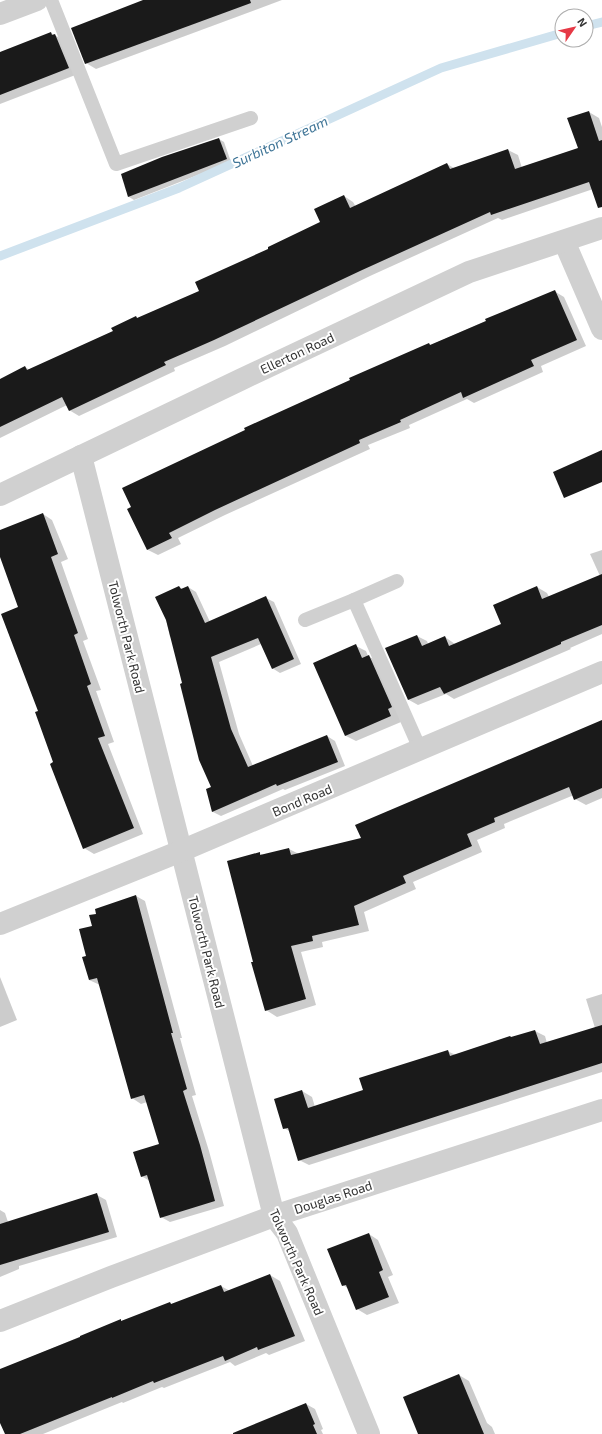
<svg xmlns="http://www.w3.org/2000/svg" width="602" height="1434" viewBox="0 0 602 1434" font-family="'Exo 2',sans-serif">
  <rect width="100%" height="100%" fill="#fff"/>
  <g fill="#0003">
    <path d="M147,0H282L96,69L86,63Z"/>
    <path d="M51,33L65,41L78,74L0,104V53Z"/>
    <path d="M589,112L599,118L602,127V186L502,220L498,218L370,276L225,346L174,368L175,371L79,416L69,410L67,405L0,438V380L25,367L30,370L114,331L136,317L138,319L201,291L270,249L321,222L344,196L353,202L356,207L447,164L454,168L508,150L518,155L522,168L579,149Z"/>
    <path d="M219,139L224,142L231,162L134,200L129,197L123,174L162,158Z"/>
    <path d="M554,291L564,297L586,346L541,366L543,372L474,403L467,399L409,425L410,428L368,445L370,449L225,515L178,538L181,544L158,555L148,550L129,510L429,344L431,345Z"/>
    <path d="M43,514L52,520L68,559L61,562L88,639L83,641L101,690L96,691L114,742L108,744L143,834L94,854L84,848L55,763L39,711L19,608L0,554V531Z"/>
    <path d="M602,550V634L570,648L571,649L454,699L446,694L418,705L409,700L417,636L427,641L428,644L445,637L455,644L503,625L537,587L547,593L549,597L600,576L590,554Z"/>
    <path d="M179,587L183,589L188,587L196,592L210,622L266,598L274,602L301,664L280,673L272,668L261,644L219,662L239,734L253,766L327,736L335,741L345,766L285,790L283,789L221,816L213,812L207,790L212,788L183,683L172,638L170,637L166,619Z"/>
    <path d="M356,646L366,651L368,656L379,662L401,722L356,741L346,736L315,664Z"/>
    <path d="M602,721V798L586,805L575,799L574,795L504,824L505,828L477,840L482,852L413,882L416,889L364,912L369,931L322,942L323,947L301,952L316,1005L277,1017L266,1010L254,962L259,853L263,855L289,849L299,854L362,839Z"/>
    <path d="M136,896L145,901L182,1038H180L196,1095L192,1096L209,1151L224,1206L170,1222L161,1217L150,1181L141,1176L160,1145L147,1102L141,1104L132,1098L100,985L89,980L87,956L93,926L98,914Z"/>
    <path d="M0,977L17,1020L0,1027Z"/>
    <path d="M602,994V1072L309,1165L299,1160L291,1132L284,1128L302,1091L312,1097L315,1107L365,1091L447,1051L456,1055L535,1031L545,1036L547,1043L595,1028L586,999Z"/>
    <path d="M97,1195L106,1200L117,1237L19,1266V1269L0,1277V1210L5,1213L8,1222Z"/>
    <path d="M369,1234L378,1240L393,1275L388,1277L399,1303L367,1315L357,1309L349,1289L343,1285Z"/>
    <path d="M270,1275L280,1281L305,1341L269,1355L266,1353L235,1366L230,1362L164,1388L162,1387L123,1403L122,1402L43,1434H6L0,1420V1370L120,1320L123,1322L170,1303L172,1305L221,1286L230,1291Z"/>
    <path d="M459,1375L469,1381L487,1423L492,1427L495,1434H419Z"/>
    <path d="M306,1404L315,1409L323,1429L321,1430L323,1434H276Z"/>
  </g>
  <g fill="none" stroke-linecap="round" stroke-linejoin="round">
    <g stroke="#cfe2ee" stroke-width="9">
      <path d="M586,26L602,22"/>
      <path d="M0,256L179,188L441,68L562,33"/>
    </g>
  </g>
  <g fill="#1a1a1a">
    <path d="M143,0H250L251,3L85,64L71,28Z"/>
    <path d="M51,32L52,35L55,34L69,68L0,95V52Z"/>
    <path d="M589,111L599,141L602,140V207L598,208L589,182L491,215L490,212L360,271L214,340L164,362L166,365L69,411L62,397L0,427V379L25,366L27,370L113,331L111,328L136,316L137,318L199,291L195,282L268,249V247L320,222L314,209L344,195L350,208L447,163L450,169L508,149L515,169L578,148L567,118Z"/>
    <path d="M219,138L227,159L128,197L121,174L162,157Z"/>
    <path d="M555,290L577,340L531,360L534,366L463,398L461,392L400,420L401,422L359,440L360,443L215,510L169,533L172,538L147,550L127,509L131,507L122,488L245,430L244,428L350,380L349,378L429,343L430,345L486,321L485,319Z"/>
    <path d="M602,450V482L564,498L553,472Z"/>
    <path d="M43,513L58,554L51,557L78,633L74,635L91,684L87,686L105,736L98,738L134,828L83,849L50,764L53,762L35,712L38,711L1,614L18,607L0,557V530Z"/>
    <path d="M602,574V625L561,642V644L444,694L440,687L408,700L385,648L417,635L422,646L445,636L449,646L501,624L493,605L537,586L542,599Z"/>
    <path d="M179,586L181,589L188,586L205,623L266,596L294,659L272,669L258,638L211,657L231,729L248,767L327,735L338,762L277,786L276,784L212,812L206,789L211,787L199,760L180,684L182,683L166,620L155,597Z"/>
    <path d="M356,644L362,658L369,655L392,707L388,709L391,716L345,736L313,663Z"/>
    <path d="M602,720V788L574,800L569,787L494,818L495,822L467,834L472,846L403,876L406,883L354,906L359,925L312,936L313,941L291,946L306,999L265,1011L251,962H253L227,861L260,852V855L289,848L291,855L361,838L355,825Z"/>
    <path d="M136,895L173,1033H171L187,1089L183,1091L200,1145L215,1201L160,1218L147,1175L141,1177L133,1152L159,1144L144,1095L131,1099L97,978L89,980L82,957L86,956L79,929L92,926L89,915L96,914L95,909Z"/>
    <path d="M602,1025V1063L298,1161L288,1128L283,1129L274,1099L302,1090L308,1108L363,1090L359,1078L448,1050L450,1056L510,1036L511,1037L535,1030L540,1044Z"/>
    <path d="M97,1193L109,1232L0,1265V1224Z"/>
    <path d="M369,1233L383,1270L379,1272L389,1297L356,1310L346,1285L342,1286L327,1249Z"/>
    <path d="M270,1274L295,1336L258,1350L257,1347L225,1361L223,1356L154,1383L153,1381L112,1398V1397L20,1434H5L0,1423V1369L80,1337V1336L121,1319V1321L170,1302L171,1304L221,1285L224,1292Z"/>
    <path d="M459,1374L484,1434H418L403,1397Z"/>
    <path d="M306,1403L315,1424L313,1425L317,1434H233V1433Z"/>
  </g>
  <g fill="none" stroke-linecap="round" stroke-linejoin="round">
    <g stroke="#d0d0d0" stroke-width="14">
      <path d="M51,0L116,164L251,118"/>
      <path d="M354,600L397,581"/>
      <path d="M305,620L354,600L420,749"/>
    </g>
    <g stroke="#d0d0d0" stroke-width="22">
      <path d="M0,14L37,0"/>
      <path d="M564,241L602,329"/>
      <path d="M81,456L274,1216L287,1233L369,1434"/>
      <path d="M0,495L240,380L469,272L602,228"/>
      <path d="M0,924L181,851L602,672"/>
      <path d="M0,1321L111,1277L274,1216L602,1110"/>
    </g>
  </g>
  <g text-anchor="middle" stroke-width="4" stroke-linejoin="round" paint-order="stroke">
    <g font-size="13" fill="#333" stroke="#fff">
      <text transform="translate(297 353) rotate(-25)" y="5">Ellerton Road</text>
      <text transform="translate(127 637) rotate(76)" y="5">Tolworth Park Road</text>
      <text transform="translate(302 800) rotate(-23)" y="5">Bond Road</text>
      <text transform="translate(207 952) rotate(76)" y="5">Tolworth Park Road</text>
      <text transform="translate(333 1197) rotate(-18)" y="5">Douglas Road</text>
      <text transform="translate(297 1262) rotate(66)" y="5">Tolworth Park Road</text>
    </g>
    <g font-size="14" font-style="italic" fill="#3f7597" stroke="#fff">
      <text transform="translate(280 142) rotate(-25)" y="5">Surbiton Stream</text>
    </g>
  </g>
  <g transform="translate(574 28) rotate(56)"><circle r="19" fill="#ffffff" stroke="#adadad"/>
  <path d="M0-3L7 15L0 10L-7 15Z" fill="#e63946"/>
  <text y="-6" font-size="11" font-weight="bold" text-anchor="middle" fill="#333333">N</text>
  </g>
</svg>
